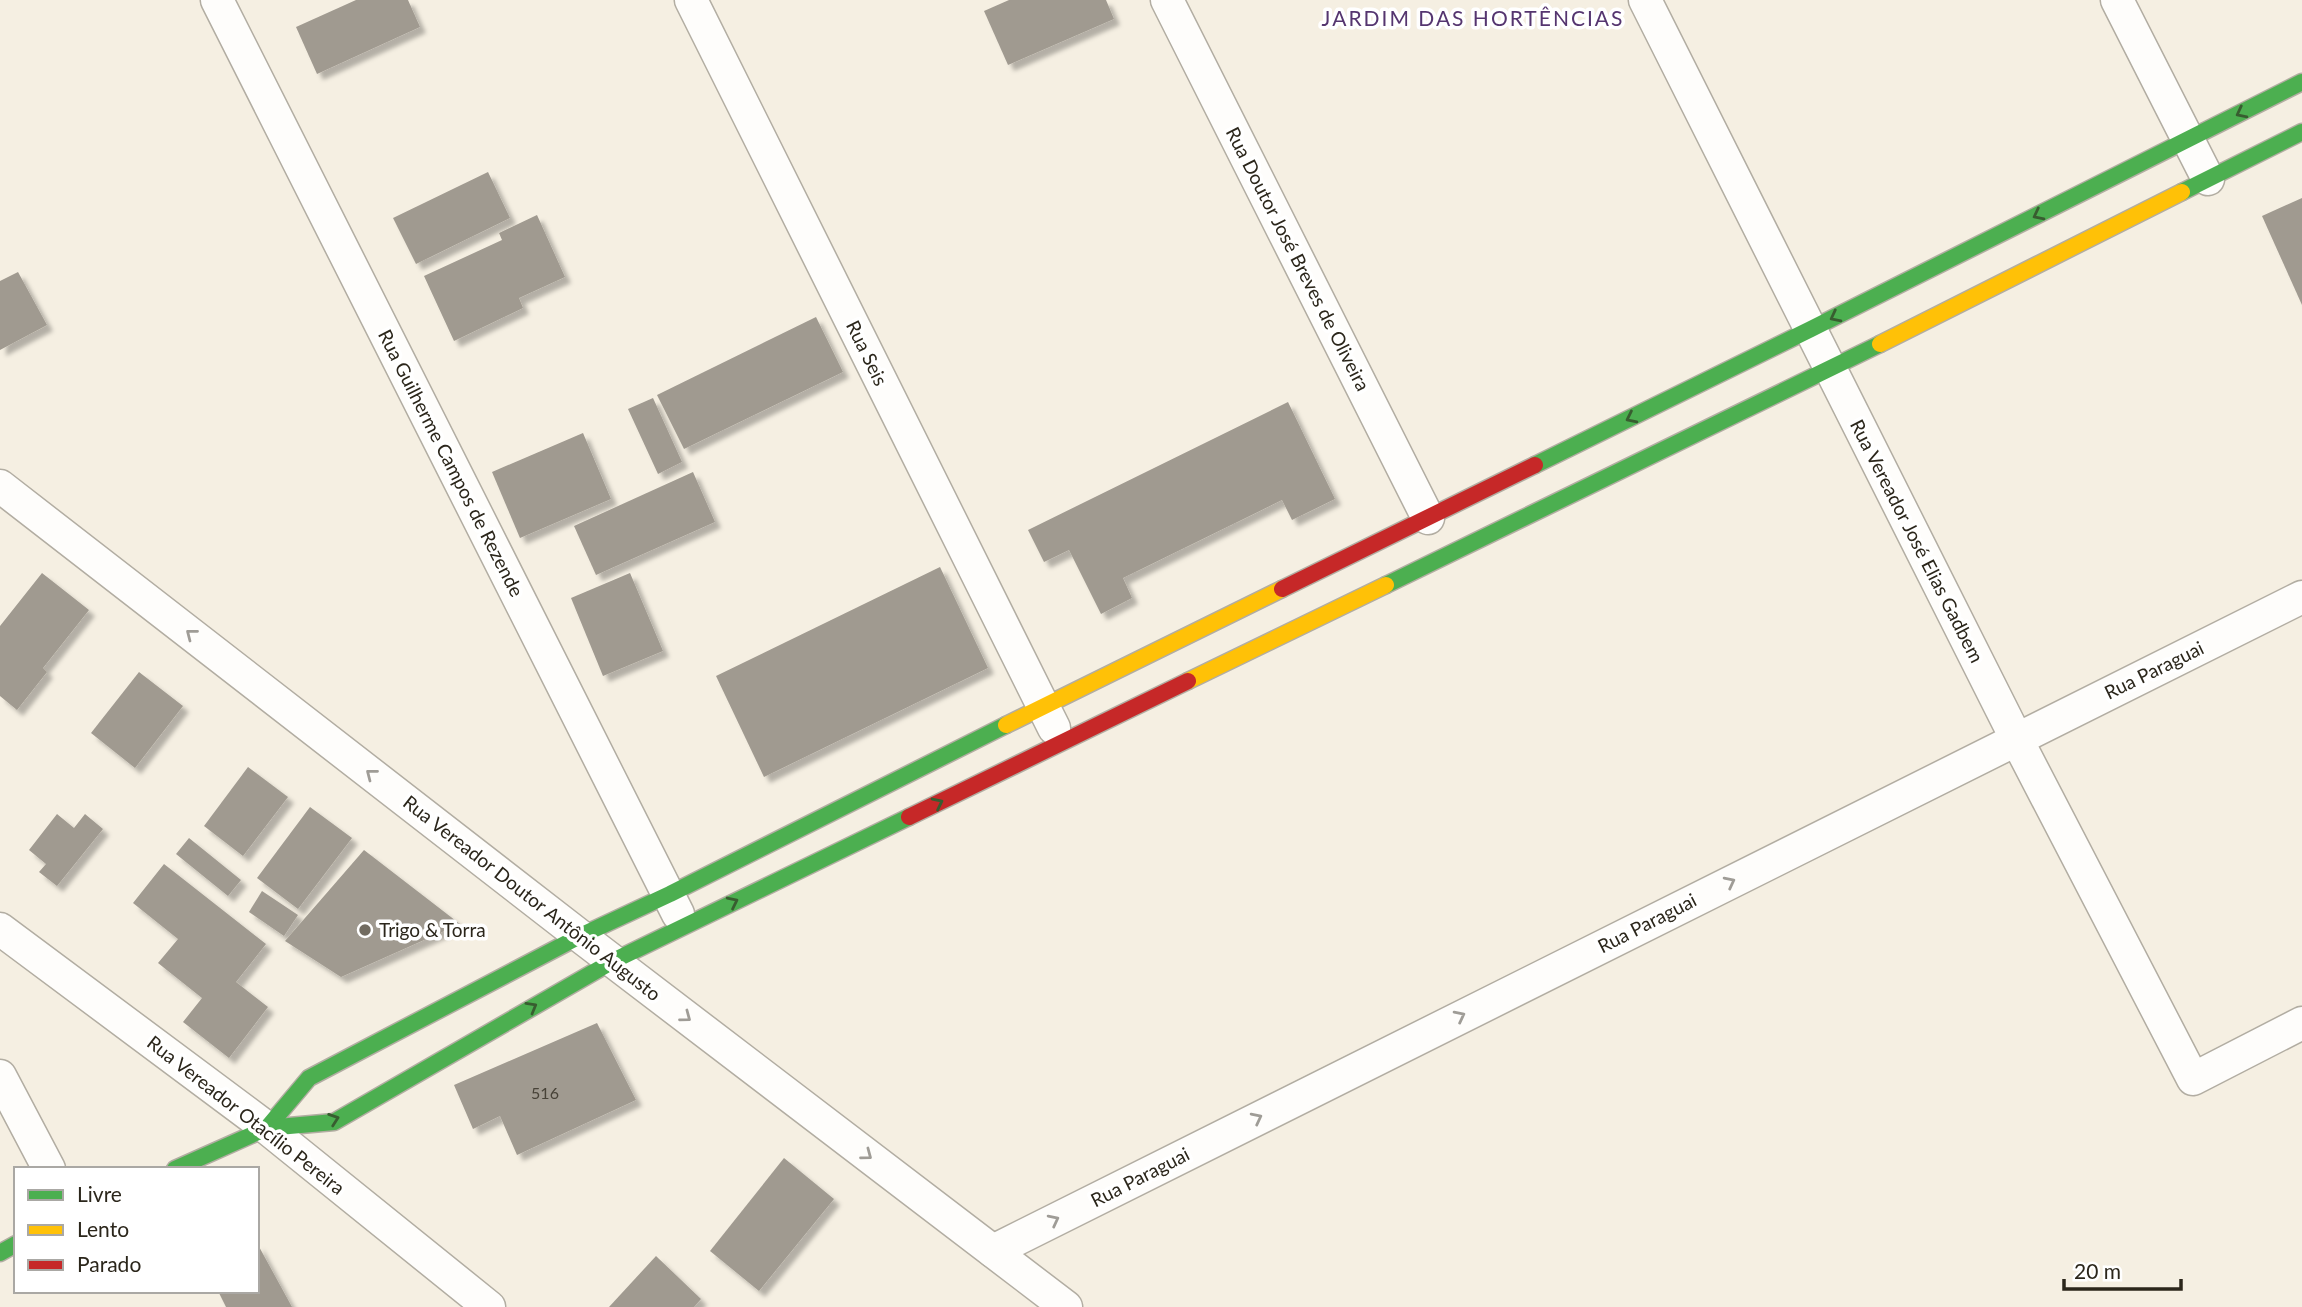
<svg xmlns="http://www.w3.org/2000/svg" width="2302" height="1307" viewBox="0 0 2302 1307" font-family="Lato,sans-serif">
  <defs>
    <filter id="shadow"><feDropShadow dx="6" dy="6" stdDeviation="2" flood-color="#0004"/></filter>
  </defs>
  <rect width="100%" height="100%" fill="#f5efe2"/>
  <g fill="#a09a90" filter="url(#shadow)">
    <path d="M356,0H408L420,27L317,74L296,27Z"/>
    <path d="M1009,0H1106L1114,19L1008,65L984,11Z"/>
    <path d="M488,172L510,218L416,264L393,218Z"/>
    <path d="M2302,198V305L2262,216Z"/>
    <path d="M537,215L565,277L519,298L523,308L454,341L424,276L502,240L499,233Z"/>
    <path d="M18,272L47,325L0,350V281Z"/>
    <path d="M816,317L843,372L684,449L657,395Z"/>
    <path d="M653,398L682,462L658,474L628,409Z"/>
    <path d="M1288,402L1335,499L1292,520L1282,500L1123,578L1132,598L1101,614L1069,550L1044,562L1028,530Z"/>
    <path d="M583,433L611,499L520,538L492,472Z"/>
    <path d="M693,472L715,522L596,575L574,526Z"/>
    <path d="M940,567L988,668L764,777L716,676Z"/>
    <path d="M42,573L89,610L43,668L47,672L17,710L0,696V626Z"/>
    <path d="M630,573L663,651L603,676L571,598Z"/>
    <path d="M139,672L183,706L135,768L91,733Z"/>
    <path d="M248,767L288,797L243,856L204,826Z"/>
    <path d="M310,807L352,838L298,909L257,878Z"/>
    <path d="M57,814L74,828L85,814L103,829L57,886L39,872L46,864L29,850Z"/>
    <path d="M189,838L241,880L228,896L176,854Z"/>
    <path d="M364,850L460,924L341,977L285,941Z"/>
    <path d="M164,864L266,944L236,982L268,1007L229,1058L183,1022L202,998L158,963L178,939L133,903Z"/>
    <path d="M262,891L298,915L284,936L249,912Z"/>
    <path d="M597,1023L636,1100L517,1155L500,1116L473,1129L454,1085Z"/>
    <path d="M784,1158L834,1199L759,1291L710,1251Z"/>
    <path d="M257,1243L292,1307H226L218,1291H257Z"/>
    <path d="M656,1256L701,1299L694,1307H609Z"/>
  </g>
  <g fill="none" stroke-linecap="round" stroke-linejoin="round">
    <g stroke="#b2ada2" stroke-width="35">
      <g id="street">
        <path d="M217,0L678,914"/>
        <path d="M691,0L1054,728"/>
        <path d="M1167,0L1428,518"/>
        <path d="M1645,0L2016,738L2193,1079L2302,1023"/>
        <path d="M2117,0L2208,179"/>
        <path d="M0,486L580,936L1066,1307"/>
        <path d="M0,929L267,1128L489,1307"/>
        <path d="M0,1076L49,1169"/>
        <path d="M993,1251L2302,597"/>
      </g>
    </g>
    <g stroke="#b2ada2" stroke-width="19">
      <g id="fast">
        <path d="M2182,192L2302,132"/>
        <path d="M1535,465L1811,329L2302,82"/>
        <path d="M1386,585L1880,344"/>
        <path d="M267,1128L309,1078L580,936L670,894L1006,725"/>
        <path d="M175,1169L267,1128L334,1122L613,961L909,817"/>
        <path d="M0,1253L16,1244"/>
      </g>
    </g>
    <g stroke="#b2ada2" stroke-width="19">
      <g id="slow">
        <path d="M1880,344L2182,192"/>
        <path d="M1188,681L1386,585"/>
        <path d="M1006,725L1282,589"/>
      </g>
    </g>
    <g stroke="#b2ada2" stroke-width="19">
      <g id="jam">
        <path d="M1282,589L1535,465"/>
        <path d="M909,817L1188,681"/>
      </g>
    </g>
    <use href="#street" stroke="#fefdfb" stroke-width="32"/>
    <use href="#fast" stroke="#4caf50" stroke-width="16"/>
    <use href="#slow" stroke="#ffc107" stroke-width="16"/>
    <use href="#jam" stroke="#c62828" stroke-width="16"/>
  </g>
  <defs><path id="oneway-chevron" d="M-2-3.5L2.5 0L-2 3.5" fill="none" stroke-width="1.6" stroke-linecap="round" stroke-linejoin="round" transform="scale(1.75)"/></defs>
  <g stroke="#385d30">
    <use href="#oneway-chevron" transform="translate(2241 113) rotate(153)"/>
    <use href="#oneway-chevron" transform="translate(2038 215) rotate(153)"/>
    <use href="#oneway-chevron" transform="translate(1835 317) rotate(153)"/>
    <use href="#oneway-chevron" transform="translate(1631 418) rotate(154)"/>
    <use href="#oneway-chevron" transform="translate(938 803) rotate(-26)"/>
    <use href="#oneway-chevron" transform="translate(733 902) rotate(-26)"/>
    <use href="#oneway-chevron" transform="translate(532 1007) rotate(-30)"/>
    <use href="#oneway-chevron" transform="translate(334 1119) rotate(-19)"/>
  </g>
  <g stroke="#9f9c96">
    <use href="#oneway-chevron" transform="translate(191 634) rotate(-142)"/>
    <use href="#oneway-chevron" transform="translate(371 774) rotate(-142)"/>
    <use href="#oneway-chevron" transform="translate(1730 882) rotate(-27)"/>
    <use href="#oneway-chevron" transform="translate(1460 1016) rotate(-27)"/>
    <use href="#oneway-chevron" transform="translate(686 1017) rotate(37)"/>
    <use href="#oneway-chevron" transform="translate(1257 1118) rotate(-27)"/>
    <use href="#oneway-chevron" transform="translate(867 1155) rotate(37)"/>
    <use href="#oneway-chevron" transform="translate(1054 1220) rotate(-27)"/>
  </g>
  <circle fill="#726c61" stroke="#fff" stroke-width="2.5" cx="365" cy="930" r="7"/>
  <g text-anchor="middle" stroke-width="7" stroke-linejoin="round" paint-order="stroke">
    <g font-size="16" fill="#484338">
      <text x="545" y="1099">516</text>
    </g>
    <g font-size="19" fill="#2b261b" stroke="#fff">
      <text transform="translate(1298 259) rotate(63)" y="7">Rua Doutor José Breves de Oliveira</text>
      <text transform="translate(867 353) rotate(64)" y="7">Rua Seis</text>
      <text transform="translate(451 463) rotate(63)" y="7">Rua Guilherme Campos de Rezende</text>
      <text transform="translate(1917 541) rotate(63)" y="7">Rua Vereador José Elias Gadbem</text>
      <text transform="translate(2154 670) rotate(-26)" y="7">Rua Paraguai</text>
      <text transform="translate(532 898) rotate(38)" y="7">Rua Vereador Doutor Antônio Augusto</text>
      <text transform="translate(1647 923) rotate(-27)" y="7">Rua Paraguai</text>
      <text transform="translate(246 1115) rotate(38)" y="7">Rua Vereador Otacílio Pereira</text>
      <text transform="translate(1140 1177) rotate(-27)" y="7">Rua Paraguai</text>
    </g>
    <g font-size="19" fill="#2b261b" stroke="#fff" text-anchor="start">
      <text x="379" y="937">Trigo &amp; Torra</text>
    </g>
    <g font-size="21" letter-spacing="2" fill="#55356f" stroke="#fff">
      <text x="1473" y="26">JARDIM DAS HORTÊNCIAS</text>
    </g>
  </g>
  <rect x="14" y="1167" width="245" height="126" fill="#ffffff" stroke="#aaa8a4" stroke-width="2"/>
  <rect x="28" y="1190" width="35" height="10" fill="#4caf50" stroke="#aaa8a4" stroke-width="2"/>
  <text x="77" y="1202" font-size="21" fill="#2b261b">Livre</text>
  <rect x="28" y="1225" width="35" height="10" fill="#ffc107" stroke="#aaa8a4" stroke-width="2"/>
  <text x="77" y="1237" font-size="21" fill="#2b261b">Lento</text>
  <rect x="28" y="1260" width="35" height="10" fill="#c62828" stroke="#aaa8a4" stroke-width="2"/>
  <text x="77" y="1272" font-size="21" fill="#2b261b">Parado</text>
  <path d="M2064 1279v10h117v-10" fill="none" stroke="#2b261b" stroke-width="3.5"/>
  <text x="2074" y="1279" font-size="21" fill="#2b261b" stroke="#ffffff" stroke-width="5" paint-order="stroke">20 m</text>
</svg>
